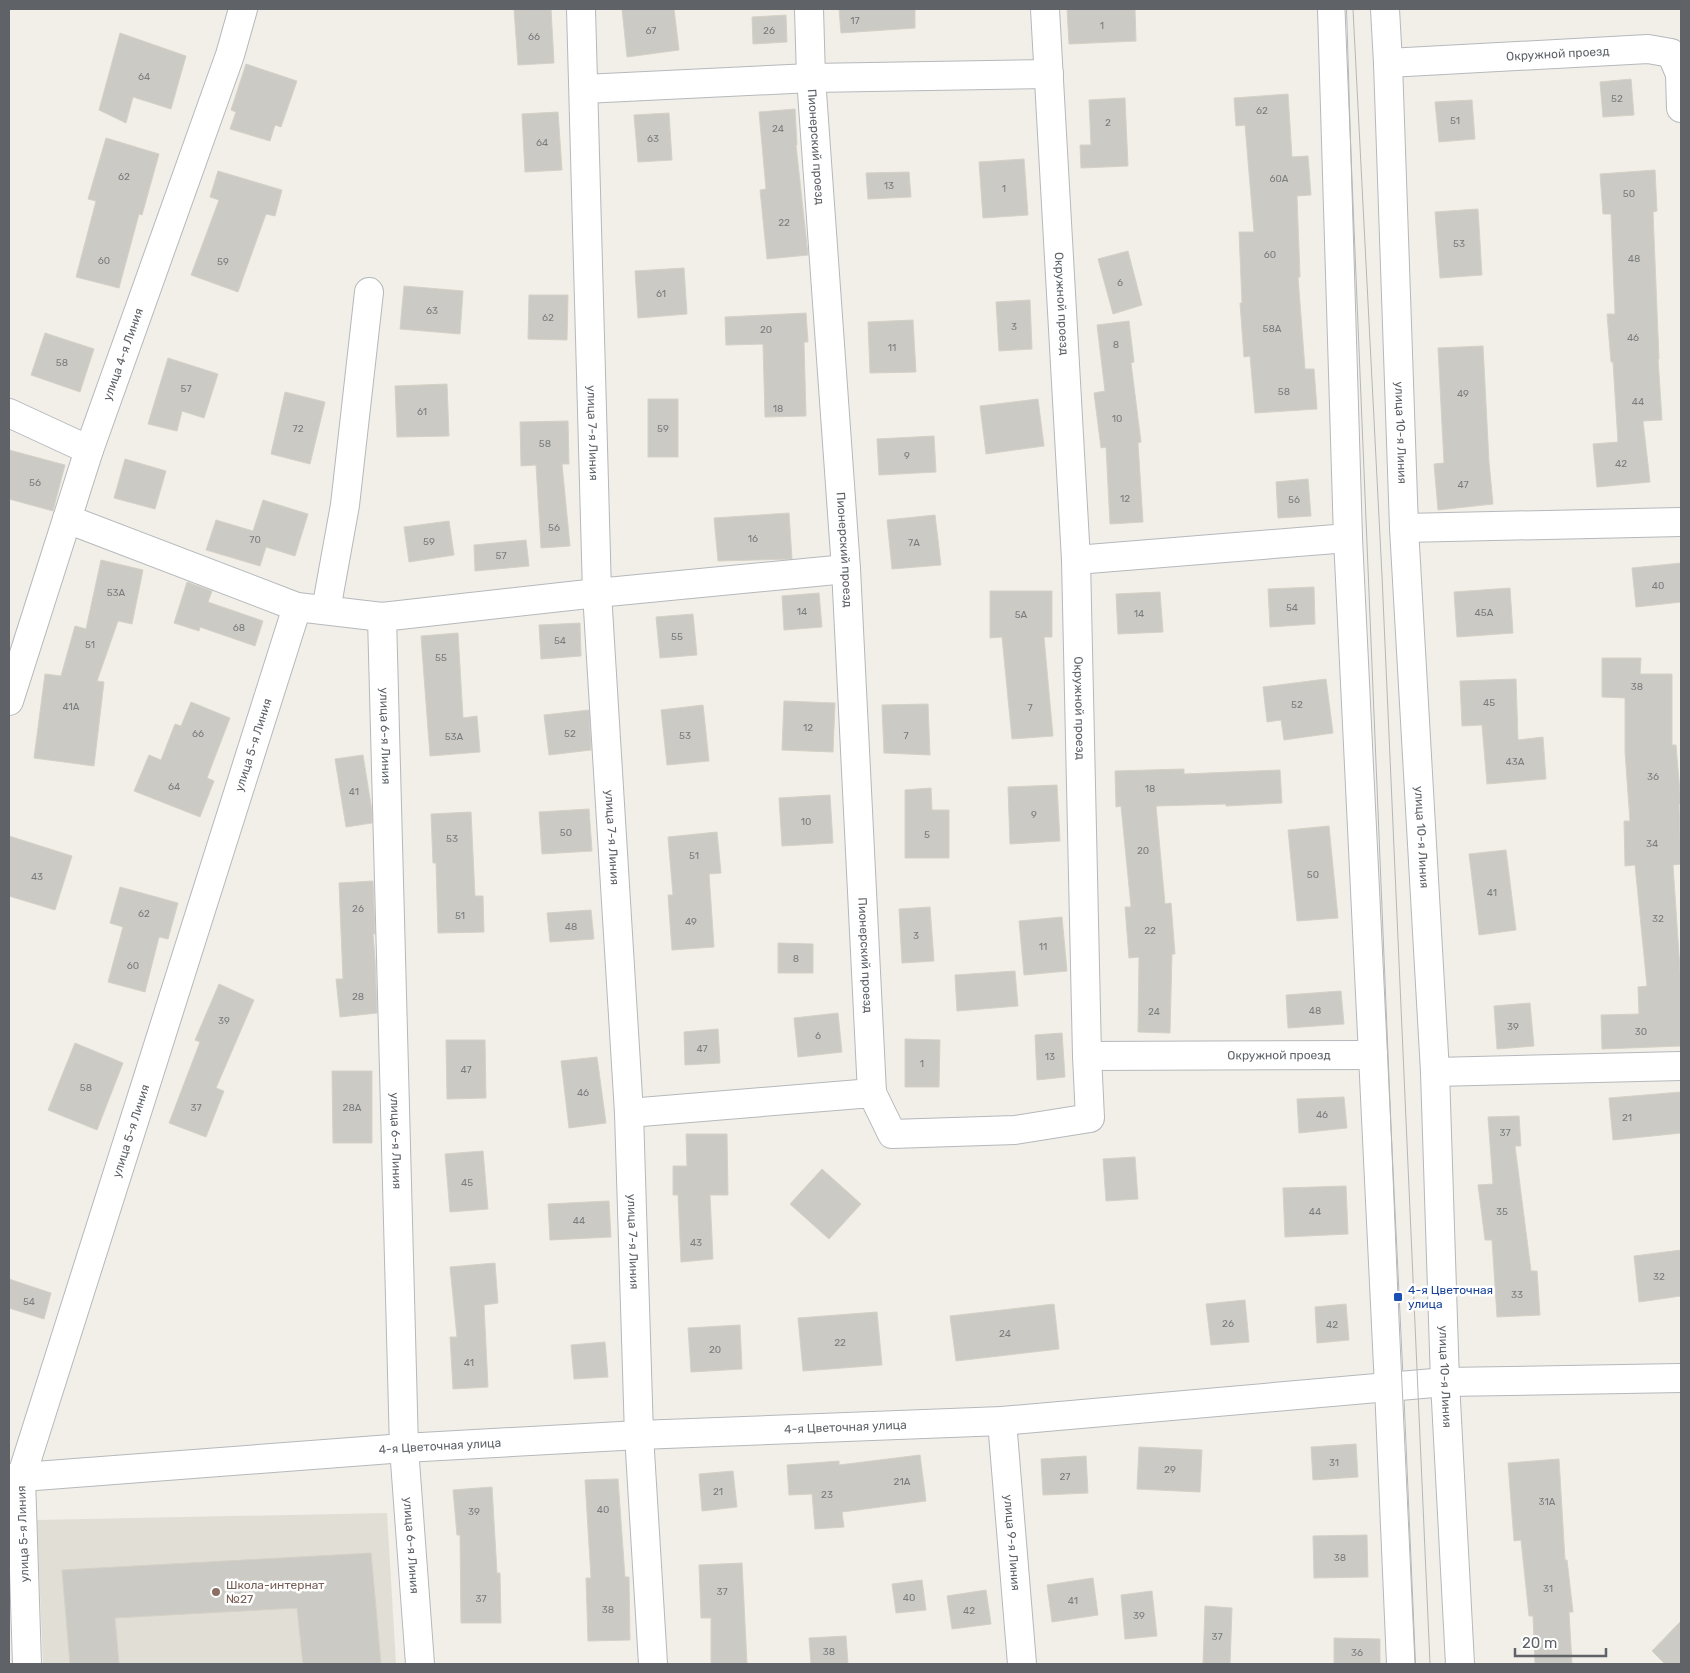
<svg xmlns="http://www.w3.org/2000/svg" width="1690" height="1673" viewBox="0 0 1690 1673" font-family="Rubik,sans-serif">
  <rect width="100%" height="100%" fill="#f1efe8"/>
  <path fill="#e1ded6" d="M387,1513L396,1664H43L37,1520Z"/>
  <g fill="#cccac5" stroke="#d6d1c6">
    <path d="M514,9H551L554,63L518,65Z"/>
    <path d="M622,9H674L679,50L627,57Z"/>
    <path d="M839,9H915V28L841,33Z"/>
    <path d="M1067,9H1135L1136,41L1069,44Z"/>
    <path d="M786,15L787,42L753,44L752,17Z"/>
    <path d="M120,33L186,56L171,109L133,97L126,123L99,110Z"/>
    <path d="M246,64L297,81L281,127L275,125L270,141L230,129L236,112L231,110Z"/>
    <path d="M1631,79L1634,115L1603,117L1600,82Z"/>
    <path d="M1288,94L1292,157L1308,156L1311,195L1297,196L1300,277H1298L1305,369H1314L1317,409L1255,413L1250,356L1244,357L1240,303H1242L1239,232H1254L1245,125L1236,126L1234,98Z"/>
    <path d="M1125,98L1128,166L1081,168L1080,145H1091L1089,100Z"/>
    <path d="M1472,100L1475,139L1439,142L1435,102Z"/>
    <path d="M795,109L797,145H796L808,255L767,259L760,190L766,189L759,112Z"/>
    <path d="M558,112L562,170L525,172L522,114Z"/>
    <path d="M669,113L672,160L638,162L634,115Z"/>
    <path d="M106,138L159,154L142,215L139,214L119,288L76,277L96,201L88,199Z"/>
    <path d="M1024,159L1028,215L983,218L979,162Z"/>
    <path d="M1655,170L1657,211L1653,212L1659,359H1658L1662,420L1643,421L1650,482L1597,487L1593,444L1618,442L1613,362H1611L1607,314H1615L1611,214H1603L1600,174Z"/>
    <path d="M218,171L282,190L275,216L266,214L238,292L191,275L219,200L210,197Z"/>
    <path d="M909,172L911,197L868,199L866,173Z"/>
    <path d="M1478,209L1482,275L1440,278L1435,212Z"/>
    <path d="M1128,251L1142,305L1113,314L1098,259Z"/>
    <path d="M684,268L687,314L638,318L635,271Z"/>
    <path d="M404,286L463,291L460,334L400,329Z"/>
    <path d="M529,295H568L567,340L528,339Z"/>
    <path d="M1030,300L1032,349L999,351L996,302Z"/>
    <path d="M806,313L808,342H804L806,416L765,417L763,344L726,345L725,317Z"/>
    <path d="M913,320L916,372L870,373L868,322Z"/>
    <path d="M1129,321L1134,362L1131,363L1141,442L1138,443L1143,522L1110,524L1106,447L1101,448L1094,393L1105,391L1097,325Z"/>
    <path d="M45,333L94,349L80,392L31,375Z"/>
    <path d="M1483,346L1489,462L1493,504L1438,510L1434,464L1444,463L1438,348Z"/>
    <path d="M168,358L218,374L204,418L182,411L177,431L148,424Z"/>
    <path d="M447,384L449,436L397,437L395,386Z"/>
    <path d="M285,392L325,402L310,464L271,454Z"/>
    <rect x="648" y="399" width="30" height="58"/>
    <path d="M1038,399L1044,446L986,454L980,406Z"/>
    <path d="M568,421L569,464H562L570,546L541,548L536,465L521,466L520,422Z"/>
    <path d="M934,436L936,472L879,475L877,439Z"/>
    <path d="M9,450L65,465L53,511L9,499Z"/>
    <path d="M125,459L166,471L155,509L114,498Z"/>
    <path d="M1308,479L1311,516L1278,518L1276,482Z"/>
    <path d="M263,500L308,514L295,556L266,547L260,566L206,550L216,520L253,531Z"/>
    <path d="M789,513L792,559L718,561L714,518Z"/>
    <path d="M935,515L941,565L892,569L887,520Z"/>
    <path d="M449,521L454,555L409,562L404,527Z"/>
    <path d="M526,540L529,566L475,571L474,545Z"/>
    <path d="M101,560L143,570L132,624L118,621L97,681L104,682L94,766L34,758L45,674L61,676L75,626L86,629Z"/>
    <path d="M1681,563V602L1636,607L1632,568Z"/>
    <path d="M187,582L212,591L208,602L263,621L255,646L200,627L199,631L174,623Z"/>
    <path d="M1314,587L1315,624L1270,627L1268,589Z"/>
    <path d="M1510,588L1513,633L1457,637L1454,592Z"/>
    <path d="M990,591H1052V637H1044L1053,736L1012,739L1002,637L990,638Z"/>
    <path d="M1160,592L1163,632L1118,634L1116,594Z"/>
    <path d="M819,593L822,627L784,630L782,596Z"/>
    <path d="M693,614L697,655L660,658L656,617Z"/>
    <path d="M580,623L581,656L541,659L539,625Z"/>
    <path d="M458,633L463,718L477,716L480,752L430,756L421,636Z"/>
    <path d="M1602,658H1641L1640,674H1672V745H1676L1681,804H1679L1681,864L1673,865L1681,985V1046L1602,1049L1601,1015L1639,1014L1638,987L1647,986L1635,865L1625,866L1624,821H1630L1625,752V698L1602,697Z"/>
    <path d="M1326,679L1333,733L1284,740L1281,720L1267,722L1263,687Z"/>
    <path d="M1516,679L1518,740L1543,737L1546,779L1487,784L1482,725L1462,726L1460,681Z"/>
    <path d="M784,701L835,703L833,752L782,750Z"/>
    <path d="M191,702L230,718L207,778L214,781L200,817L134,791L149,755L161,760L175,724L181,726Z"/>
    <path d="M928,704L930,755L884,753L882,705Z"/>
    <path d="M703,705L709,761L667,765L661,710Z"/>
    <path d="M589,710L591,750L549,755L544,715Z"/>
    <path d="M363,755L372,811V823L346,827L335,759Z"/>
    <path d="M1184,769V774L1280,770L1282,803L1226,806V804L1156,806L1165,904L1171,903L1175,954H1172L1170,1033L1138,1032L1139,957L1129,958L1125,907H1131L1121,806L1116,807L1115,771Z"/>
    <path d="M1057,785L1060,841L1010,844L1008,787Z"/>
    <path d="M931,788L932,810H949V858H905V790Z"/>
    <path d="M830,795L833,843L782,846L779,798Z"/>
    <path d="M589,809L592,851L542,854L539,812Z"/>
    <path d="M471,812L475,896H483L484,932L438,933L436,863H433L431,814Z"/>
    <path d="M1329,826L1338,918L1297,921L1288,830Z"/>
    <path d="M717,832L721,873L709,874L714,947L672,950L668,895H673L668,837Z"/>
    <path d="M9,836L72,856L55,910L9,896Z"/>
    <path d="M1506,850L1516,930L1479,935L1469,854Z"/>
    <path d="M373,881L375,934H373L375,959L377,1013L340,1017L336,979H343L339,883Z"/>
    <path d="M120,887L178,903L168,939L159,937L145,992L108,982L123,927L110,923Z"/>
    <path d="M930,907L934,961L902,963L899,909Z"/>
    <path d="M591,910L594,939L550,942L547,913Z"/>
    <path d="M1062,917L1067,971L1024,975L1019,921Z"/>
    <path d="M778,943L813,944V973H778Z"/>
    <path d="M1015,971L1018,1006L957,1011L955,975Z"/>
    <path d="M219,984L254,1000L216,1088L224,1091L206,1137L169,1123L200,1042L195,1040Z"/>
    <path d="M1341,991L1344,1024L1288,1028L1286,995Z"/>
    <path d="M1530,1003L1534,1046L1497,1049L1494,1006Z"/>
    <path d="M838,1013L842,1052L798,1057L794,1018Z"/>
    <path d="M718,1029L720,1063L685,1065L684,1032Z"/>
    <path d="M1062,1033L1065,1077L1037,1080L1035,1035Z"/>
    <path d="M905,1039L940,1040L939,1087H905Z"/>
    <path d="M446,1040H485L486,1098L447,1099Z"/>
    <path d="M75,1043L123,1063L97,1130L48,1110Z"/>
    <path d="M597,1057L606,1123L569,1128L561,1061Z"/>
    <path d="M332,1071H372V1143H333Z"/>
    <path d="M1681,1092V1133L1613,1140L1609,1098Z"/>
    <path d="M1344,1097L1347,1128L1299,1133L1297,1099Z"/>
    <path d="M1519,1116L1521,1146H1515L1531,1271H1537L1540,1315L1497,1317L1492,1240H1485L1478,1185L1493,1184L1488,1117Z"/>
    <path d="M686,1134H727L728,1195H710L713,1259L681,1262L678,1195H673V1166H687Z"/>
    <path d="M483,1151L488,1209L450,1212L445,1154Z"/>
    <path d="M1135,1157L1138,1199L1106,1201L1103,1159Z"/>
    <path d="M822,1169L861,1204L829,1239L790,1204Z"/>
    <path d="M1346,1186L1348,1234L1285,1237L1283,1188Z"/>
    <path d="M609,1201L611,1237L550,1240L548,1204Z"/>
    <path d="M1681,1250V1296L1639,1302L1634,1256Z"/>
    <path d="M495,1263L498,1303L484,1305L488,1387L453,1389L450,1337H457L450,1267Z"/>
    <path d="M9,1279L51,1293L44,1319L9,1308Z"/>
    <path d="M1245,1300L1249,1342L1211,1345L1206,1304Z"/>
    <path d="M1054,1304L1059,1349L956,1361L950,1316Z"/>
    <path d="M1346,1304L1349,1340L1317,1343L1315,1307Z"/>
    <path d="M877,1312L882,1365L803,1371L798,1318Z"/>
    <path d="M740,1325L742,1369L691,1372L688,1328Z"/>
    <path d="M605,1342L608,1377L574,1379L571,1345Z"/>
    <path d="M1356,1444L1358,1477L1313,1480L1311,1447Z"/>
    <path d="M1139,1447L1202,1450L1200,1492L1137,1489Z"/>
    <path d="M920,1455L926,1501L842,1512L844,1527L815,1529L812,1494L789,1495L787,1465L839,1461V1465Z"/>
    <path d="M1086,1456L1088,1493L1043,1495L1041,1459Z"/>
    <path d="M1559,1459L1565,1560H1567L1573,1612H1569L1572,1664H1535L1533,1616H1529L1521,1540L1514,1541L1508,1463Z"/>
    <path d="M733,1471L737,1507L702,1511L699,1474Z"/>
    <path d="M618,1479L625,1577H629L630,1640L588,1641L586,1578H591L585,1480Z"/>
    <path d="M492,1487L497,1573H500L501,1623H461L460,1535H457L453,1490Z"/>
    <path d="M1367,1535L1368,1577L1314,1578L1313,1536Z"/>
    <path d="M371,1553L381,1664H303L297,1608L115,1618L119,1664H70L62,1570Z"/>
    <path d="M742,1563L747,1664H711V1618H701L699,1565Z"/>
    <path d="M1093,1578L1098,1615L1052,1622L1047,1585Z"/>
    <path d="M922,1580L926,1610L896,1613L892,1584Z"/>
    <path d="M986,1590L991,1624L952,1629L947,1596Z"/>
    <path d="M1152,1591L1157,1636L1125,1639L1121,1595Z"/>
    <path d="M1205,1606L1232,1608L1230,1664H1203Z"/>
    <path d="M1681,1621V1664H1665L1652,1651Z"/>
    <path d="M846,1636L848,1664H811L809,1638Z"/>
    <path d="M1334,1638L1380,1639V1664H1334Z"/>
  </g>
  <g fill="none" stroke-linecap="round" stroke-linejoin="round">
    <g stroke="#b5b8bc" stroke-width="30">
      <g id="minor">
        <path id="s1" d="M581,9L597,593L629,1113L639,1435L653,1664"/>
        <path id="s2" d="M809,9L811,78L846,569L872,1093"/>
        <path id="s3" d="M1045,9L1076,560L1087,1056L1373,1055"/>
        <path d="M1332,9L1348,538L1389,1387L1401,1664"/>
        <path id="s4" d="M1385,9L1388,63L1404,528L1435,1072L1445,1382L1460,1664"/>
        <path id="s5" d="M1388,63L1648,49L1671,53L1680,74L1681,108"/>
        <path d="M584,89L811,78L1049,74"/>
        <path d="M9,413L89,450"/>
        <path d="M67,519L297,607L382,617L597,593L846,569"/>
        <path d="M1404,528L1681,522"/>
        <path d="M1076,560L1348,538"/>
        <path d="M326,610L345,505L369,292"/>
        <path id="s6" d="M382,617L404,1448L420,1664"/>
        <path id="s7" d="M9,701L89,450L230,55L243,9"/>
        <path d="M1435,1072L1681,1066"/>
        <path d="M629,1113L872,1093L892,1134L1015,1130L1090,1118L1087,1056"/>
        <path id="s8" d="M1002,1421L1022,1664"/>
        <path id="s9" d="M9,1478L404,1448L639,1435L1002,1421L1445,1382L1681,1378"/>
        <path id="s10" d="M27,1664L21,1478L297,607"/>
      </g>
    </g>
    <use href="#minor" stroke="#fff" stroke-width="28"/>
    <g stroke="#b6b7b8" stroke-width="1">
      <path d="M1345,9L1398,1297L1415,1664"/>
      <path d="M1353,9L1382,576L1430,1664"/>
    </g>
  </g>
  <rect fill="#1a4fb4" stroke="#fff" stroke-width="2" x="1393" y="1292" width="10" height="10" rx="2.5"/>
  <circle fill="#8d6e63" stroke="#fff" stroke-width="2" cx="216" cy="1592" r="5"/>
  <g text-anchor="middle" stroke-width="5" stroke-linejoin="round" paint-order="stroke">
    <g font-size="10" fill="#7a7d7f">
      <text x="855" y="24">17</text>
      <text x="1102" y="29">1</text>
      <text x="651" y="34">67</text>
      <text x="769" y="34">26</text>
      <text x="534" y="40">66</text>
      <text x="144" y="80">64</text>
      <text x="1617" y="102">52</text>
      <text x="1262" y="114">62</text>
      <text x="1455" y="124">51</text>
      <text x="1108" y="126">2</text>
      <text x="778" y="132">24</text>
      <text x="653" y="142">63</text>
      <text x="542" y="146">64</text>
      <text x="124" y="180">62</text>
      <text x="1279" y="182">60А</text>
      <text x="889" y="189">13</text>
      <text x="1004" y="192">1</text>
      <text x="1629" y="197">50</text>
      <text x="784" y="226">22</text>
      <text x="1459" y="247">53</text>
      <text x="1270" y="258">60</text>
      <text x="1634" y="262">48</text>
      <text x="104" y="264">60</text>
      <text x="223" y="265">59</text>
      <text x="1120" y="286">6</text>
      <text x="661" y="297">61</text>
      <text x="432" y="314">63</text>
      <text x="548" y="321">62</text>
      <text x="1014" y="330">3</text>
      <text x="1272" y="332">58А</text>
      <text x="766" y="333">20</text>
      <text x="1633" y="341">46</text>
      <text x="1116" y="348">8</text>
      <text x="892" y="351">11</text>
      <text x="62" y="366">58</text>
      <text x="186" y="392">57</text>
      <text x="1284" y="395">58</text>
      <text x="1463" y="397">49</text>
      <text x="1638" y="405">44</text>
      <text x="778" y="412">18</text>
      <text x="422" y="415">61</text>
      <text x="1117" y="422">10</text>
      <text x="298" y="432">72</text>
      <text x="663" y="432">59</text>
      <text x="545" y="447">58</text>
      <text x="907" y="459">9</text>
      <text x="1621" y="467">42</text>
      <text x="35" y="486">56</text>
      <text x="1463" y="488">47</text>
      <text x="1125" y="502">12</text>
      <text x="1294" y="503">56</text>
      <text x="554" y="531">56</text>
      <text x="753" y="542">16</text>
      <text x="255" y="543">70</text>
      <text x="429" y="545">59</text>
      <text x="914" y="546">7А</text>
      <text x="501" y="559">57</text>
      <text x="1658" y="589">40</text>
      <text x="116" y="596">53А</text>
      <text x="1292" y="611">54</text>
      <text x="802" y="615">14</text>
      <text x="1484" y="616">45А</text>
      <text x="1139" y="617">14</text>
      <text x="1021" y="618">5А</text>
      <text x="239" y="631">68</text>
      <text x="677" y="640">55</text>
      <text x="560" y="644">54</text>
      <text x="90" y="648">51</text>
      <text x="441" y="661">55</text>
      <text x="1637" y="690">38</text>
      <text x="1489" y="706">45</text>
      <text x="1297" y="708">52</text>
      <text x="71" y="710">41А</text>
      <text x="1030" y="711">7</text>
      <text x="808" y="731">12</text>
      <text x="198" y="737">66</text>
      <text x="570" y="737">52</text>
      <text x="685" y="739">53</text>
      <text x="906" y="739">7</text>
      <text x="454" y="740">53А</text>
      <text x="1515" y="765">43А</text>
      <text x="1653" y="780">36</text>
      <text x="174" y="790">64</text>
      <text x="1150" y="792">18</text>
      <text x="354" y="795">41</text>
      <text x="1034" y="818">9</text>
      <text x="806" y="825">10</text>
      <text x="566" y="836">50</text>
      <text x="927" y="838">5</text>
      <text x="452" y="842">53</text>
      <text x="1652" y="847">34</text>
      <text x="1143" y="854">20</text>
      <text x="694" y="859">51</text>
      <text x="1313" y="878">50</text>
      <text x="37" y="880">43</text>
      <text x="1492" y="896">41</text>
      <text x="358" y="912">26</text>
      <text x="144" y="917">62</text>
      <text x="460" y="919">51</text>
      <text x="1658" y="922">32</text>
      <text x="691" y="925">49</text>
      <text x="571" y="930">48</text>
      <text x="1150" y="934">22</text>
      <text x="916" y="939">3</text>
      <text x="1043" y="950">11</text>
      <text x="796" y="962">8</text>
      <text x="133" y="969">60</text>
      <text x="358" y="1000">28</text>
      <text x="1315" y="1014">48</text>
      <text x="1154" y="1015">24</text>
      <text x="224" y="1024">39</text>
      <text x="1513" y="1030">39</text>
      <text x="1641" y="1035">30</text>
      <text x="818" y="1039">6</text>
      <text x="702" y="1052">47</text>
      <text x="1050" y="1060">13</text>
      <text x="922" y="1067">1</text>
      <text x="466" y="1073">47</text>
      <text x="86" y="1091">58</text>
      <text x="583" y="1096">46</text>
      <text x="196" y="1111">37</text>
      <text x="352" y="1111">28А</text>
      <text x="1322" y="1118">46</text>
      <text x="1627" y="1121">21</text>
      <text x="1505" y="1136">37</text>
      <text x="467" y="1186">45</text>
      <text x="1315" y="1215">44</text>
      <text x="1502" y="1215">35</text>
      <text x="579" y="1224">44</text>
      <text x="696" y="1246">43</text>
      <text x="1659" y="1280">32</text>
      <text x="1517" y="1298">33</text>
      <text x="29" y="1305">54</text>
      <text x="1228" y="1327">26</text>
      <text x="1332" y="1328">42</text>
      <text x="1005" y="1337">24</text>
      <text x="840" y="1346">22</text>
      <text x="715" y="1353">20</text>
      <text x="469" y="1366">41</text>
      <text x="1334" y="1466">31</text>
      <text x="1170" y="1473">29</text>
      <text x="1065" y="1480">27</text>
      <text x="902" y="1485">21А</text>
      <text x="718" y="1495">21</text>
      <text x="827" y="1498">23</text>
      <text x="1547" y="1505">31А</text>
      <text x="603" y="1513">40</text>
      <text x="474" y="1515">39</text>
      <text x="1340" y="1561">38</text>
      <text x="1548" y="1592">31</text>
      <text x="722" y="1595">37</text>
      <text x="909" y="1601">40</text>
      <text x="481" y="1602">37</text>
      <text x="1073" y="1604">41</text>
      <text x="608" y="1613">38</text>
      <text x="969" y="1614">42</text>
      <text x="1139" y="1619">39</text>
      <text x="1217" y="1640">37</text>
      <text x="829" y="1655">38</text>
      <text x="1357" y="1656">36</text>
    </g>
    <g font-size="12" fill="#5f6368" stroke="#fff">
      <text dy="4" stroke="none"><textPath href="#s5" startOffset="170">Окружной проезд</textPath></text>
      <text dy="4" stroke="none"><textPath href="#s2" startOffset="138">Пионерский проезд</textPath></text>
      <text dy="4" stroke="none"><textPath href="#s3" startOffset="295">Окружной проезд</textPath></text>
      <text dy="4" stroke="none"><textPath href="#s7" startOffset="365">улица 4-я Линия</textPath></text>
      <text dy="4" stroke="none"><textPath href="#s1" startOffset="424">улица 7-я Линия</textPath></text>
      <text dy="4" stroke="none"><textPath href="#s4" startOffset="424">улица 10-я Линия</textPath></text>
      <text dy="4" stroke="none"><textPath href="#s2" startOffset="542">Пионерский проезд</textPath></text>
      <text dy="4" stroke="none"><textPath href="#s3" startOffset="700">Окружной проезд</textPath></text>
      <text dy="4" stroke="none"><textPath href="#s6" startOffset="119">улица 6-я Линия</textPath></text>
      <text dy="4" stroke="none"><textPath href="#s10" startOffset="955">улица 5-я Линия</textPath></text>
      <text dy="4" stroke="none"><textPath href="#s1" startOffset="829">улица 7-я Линия</textPath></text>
      <text dy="4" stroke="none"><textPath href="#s4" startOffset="829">улица 10-я Линия</textPath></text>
      <text dy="4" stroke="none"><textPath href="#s2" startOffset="948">Пионерский проезд</textPath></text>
      <text dy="4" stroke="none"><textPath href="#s3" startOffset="1240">Окружной проезд</textPath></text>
      <text dy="4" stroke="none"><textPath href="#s10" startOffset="550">улица 5-я Линия</textPath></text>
      <text dy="4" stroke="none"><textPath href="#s6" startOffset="524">улица 6-я Линия</textPath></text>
      <text dy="4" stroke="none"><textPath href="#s1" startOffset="1234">улица 7-я Линия</textPath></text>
      <text dy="4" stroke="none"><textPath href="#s4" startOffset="1369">улица 10-я Линия</textPath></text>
      <text dy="4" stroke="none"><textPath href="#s9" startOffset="838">4-я Цветочная улица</textPath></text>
      <text dy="4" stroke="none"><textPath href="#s9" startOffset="432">4-я Цветочная улица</textPath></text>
      <text transform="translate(23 1534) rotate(-92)" y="4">улица 5-я Линия</text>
      <text dy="4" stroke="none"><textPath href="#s8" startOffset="122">улица 9-я Линия</textPath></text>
      <text dy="4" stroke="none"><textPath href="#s6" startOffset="929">улица 6-я Линия</textPath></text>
    </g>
    <g font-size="12" fill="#164399" stroke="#fff" text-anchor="start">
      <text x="1408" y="1294">4-я Цветочная<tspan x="1408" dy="14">улица</tspan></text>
    </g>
    <g font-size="12" fill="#785e54" stroke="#fff" text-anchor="start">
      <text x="226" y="1589">Школа-интернат<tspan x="226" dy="14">№27</tspan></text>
    </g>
  </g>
  <rect width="1690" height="1673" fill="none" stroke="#5f6368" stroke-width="20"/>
  <path d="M1515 1648v8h91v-8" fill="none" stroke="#5f6368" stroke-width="2.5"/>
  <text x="1522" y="1648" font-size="15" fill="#5f6368" stroke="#ffffff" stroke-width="4" paint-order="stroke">20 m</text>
</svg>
